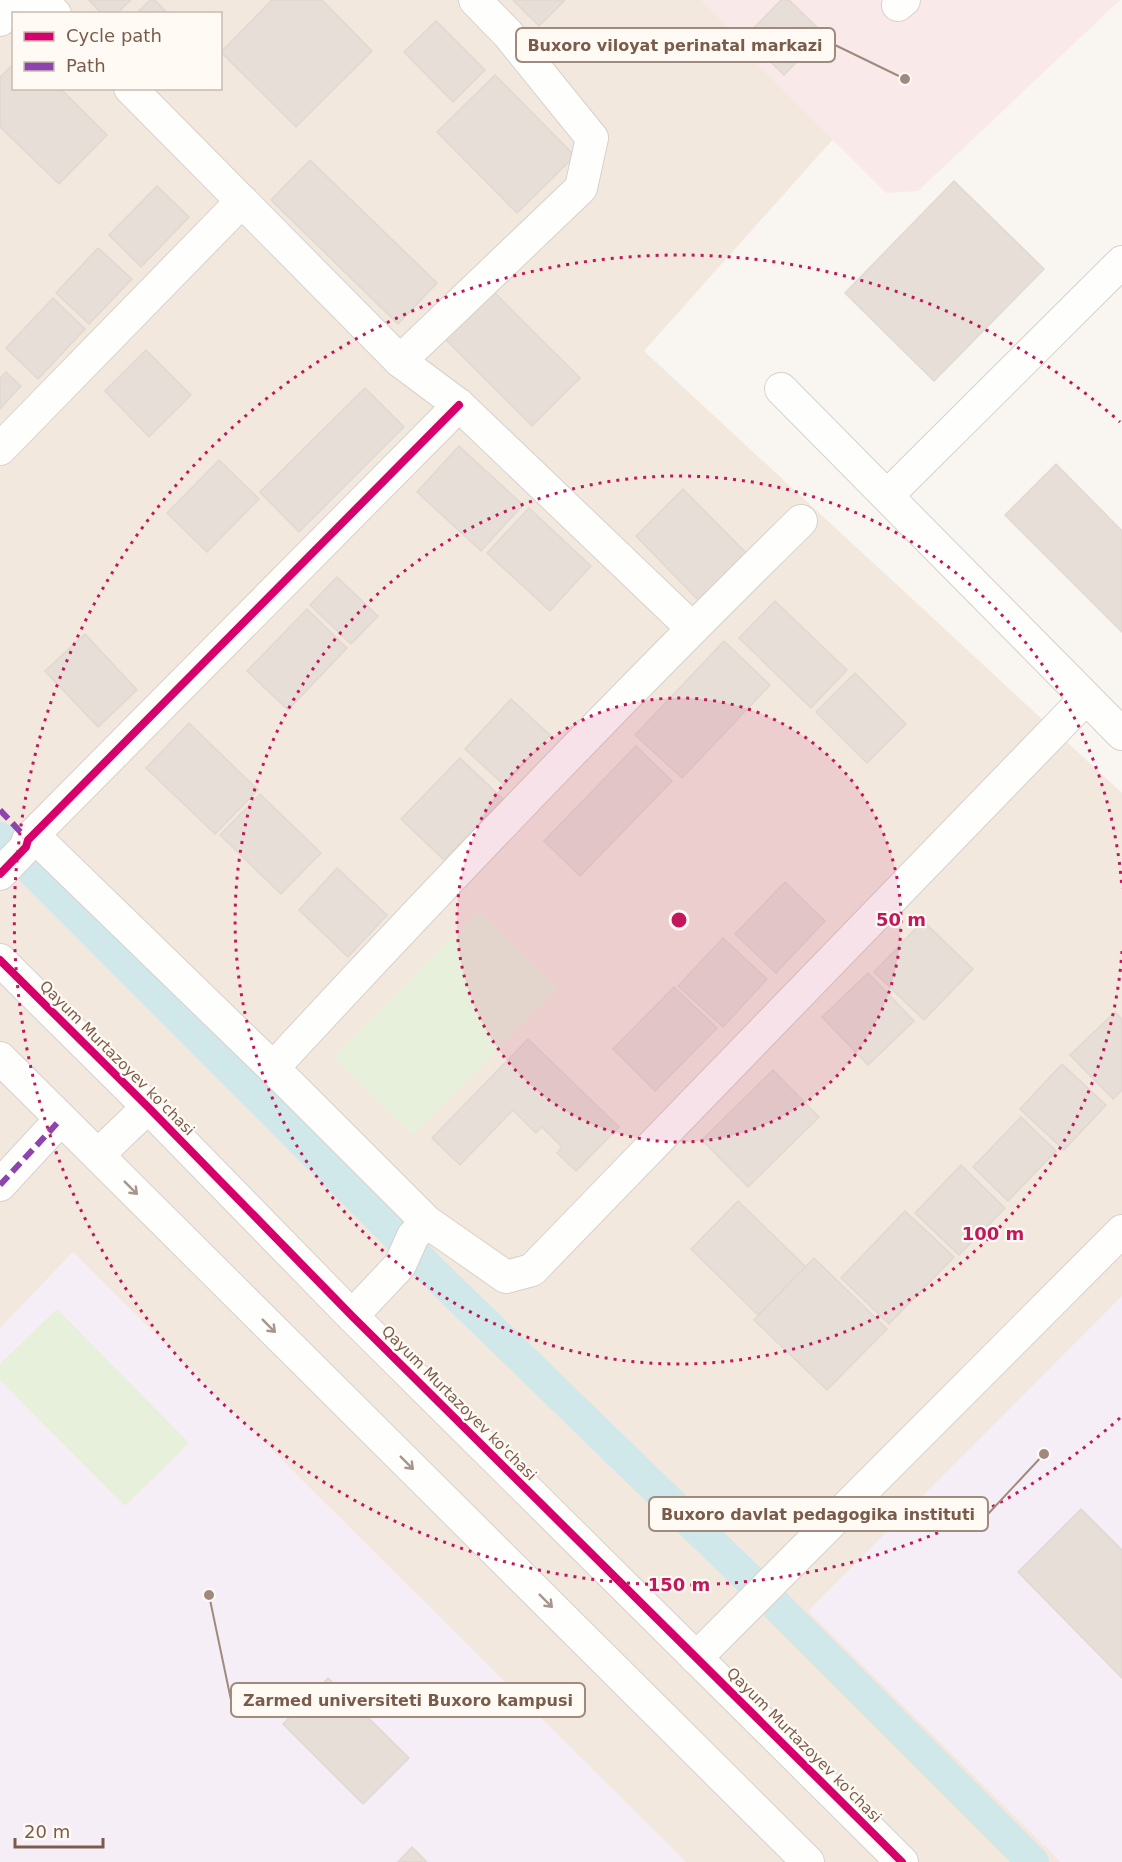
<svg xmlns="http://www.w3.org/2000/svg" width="1122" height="1862" viewBox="0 0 1122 1862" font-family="'DejaVu Sans',sans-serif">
  <rect width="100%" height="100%" fill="#f9f5f0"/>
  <path fill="#f2e8de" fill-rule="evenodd" d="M0,0H957L644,351L1122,793V1862H0ZM14,14H220V88H14Z"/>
  <g fill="#f6eef6">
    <path d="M73,1252L686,1862H0V1328Z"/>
    <path d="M1122,1296V1862H1061L808,1611Z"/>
  </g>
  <path fill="#fae9e9" d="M701,0H1120L918,191L886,193L742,49L738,37Z"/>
  <g fill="#e7f0db">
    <path d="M478,910L558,988L413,1135L334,1057Z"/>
    <path d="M57,1309L189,1443L125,1506L0,1380V1364Z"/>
  </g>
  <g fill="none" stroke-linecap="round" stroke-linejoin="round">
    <path stroke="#d0e8ea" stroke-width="32" d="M0,838L442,1281L785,1614L1033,1862"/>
  </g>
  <g fill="#e6ded7" stroke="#e2d8d2" stroke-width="1.5">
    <path d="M89,0H131L116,14H102Z"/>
    <path d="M150,0H155L168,14H136Z"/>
    <path d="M272,0H322L372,51L296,127L221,52Z"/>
    <path d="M513,0H565L539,26Z"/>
    <path d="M781,0H789L824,34L784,75L745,37Z"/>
    <path d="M436,21L485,70L453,102L404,52Z"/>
    <path d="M14,64V88H60L107,135L59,184L0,127V77Z"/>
    <path d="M495,75L575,156L517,213L437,132Z"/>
    <path d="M310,160L437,283L398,324L271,200Z"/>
    <path d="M954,181L1044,269L934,381L845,293Z"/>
    <path d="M157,186L189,217L141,267L109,235Z"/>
    <path d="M98,248L132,279L89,324L56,293Z"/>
    <path d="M493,291L580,378L532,426L445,339Z"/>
    <path d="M53,298L85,329L38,379L6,348Z"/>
    <path d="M146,350L191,395L149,437L105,391Z"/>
    <path d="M6,372L21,386L0,409V378Z"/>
    <path d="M365,388L404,427L299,532L260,492Z"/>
    <path d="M459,446L523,505L481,551L417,492Z"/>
    <path d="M219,460L259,499L207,552L167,513Z"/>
    <path d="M1056,464L1122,531V632L1005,515Z"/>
    <path d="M683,489L746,553L698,600L636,536Z"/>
    <path d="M529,508L591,566L550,611L487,553Z"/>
    <path d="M337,577L378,616L351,644L310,605Z"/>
    <path d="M775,601L847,670L811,708L739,638Z"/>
    <path d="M307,609L347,648L288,710L247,671Z"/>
    <path d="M85,634L137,690L98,727L45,671Z"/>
    <path d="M724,641L770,685L682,778L635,735Z"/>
    <path d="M855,673L906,724L867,763L816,712Z"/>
    <path d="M511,699L550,735L504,785L465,749Z"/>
    <path d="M189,723L258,790L215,834L146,768Z"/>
    <path d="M636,746L672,781L580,876L544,841Z"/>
    <path d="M460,758L503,799L444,860L401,819Z"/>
    <path d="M260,794L321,853L281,894L220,835Z"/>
    <path d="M337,868L387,915L348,957L299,910Z"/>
    <path d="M785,882L825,921L776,973L735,934Z"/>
    <path d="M923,921L973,969L924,1020L874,972Z"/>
    <path d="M723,938L767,979L723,1027L678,986Z"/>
    <path d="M868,973L914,1021L868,1065L822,1017Z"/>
    <path d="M674,987L717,1028L655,1091L613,1049Z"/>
    <path d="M1115,1012L1122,1019V1090L1113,1099L1070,1055Z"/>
    <path d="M528,1039L619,1127L576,1171L557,1153L562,1147L542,1127L536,1133L513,1110L460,1165L432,1138Z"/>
    <path d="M1062,1064L1106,1105L1064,1150L1020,1109Z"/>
    <path d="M773,1070L819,1117L748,1187L702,1140Z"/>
    <path d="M1021,1117L1056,1151L1008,1201L973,1167Z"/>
    <path d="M961,1165L1005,1208L959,1255L915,1213Z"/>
    <path d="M738,1201L806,1267L758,1315L691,1249Z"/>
    <path d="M905,1211L954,1257L889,1324L841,1278Z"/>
    <path d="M814,1258L887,1329L827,1390L754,1320Z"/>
    <path d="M1081,1509L1122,1550V1678L1018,1572Z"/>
    <path d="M328,1678L409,1758L363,1804L283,1724Z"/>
    <path d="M412,1847L427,1862H398Z"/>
  </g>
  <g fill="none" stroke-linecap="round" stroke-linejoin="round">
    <g stroke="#d7d1cb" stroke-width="34">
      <g id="minor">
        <path d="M41,0L55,14"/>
        <path d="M898,5L904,0"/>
        <path d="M0,20L19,0"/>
        <path d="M130,88L400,361L459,405L692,628"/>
        <path d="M400,361L581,188L592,138L508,34L475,0"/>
        <path d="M781,389L1122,734"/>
        <path d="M0,449L242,201"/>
        <path d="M887,496L1122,262"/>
        <path d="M33,835L273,1068"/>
        <path d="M0,874L26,847L28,840L459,405"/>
        <path d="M0,960L148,1107L352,1316L902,1862"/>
        <path d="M0,1058L808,1862"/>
        <path d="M98,1155L148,1107"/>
        <path d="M0,1185L61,1119"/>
        <path d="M427,1222L273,1068C445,882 620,699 801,521"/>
        <path d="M352,1316L400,1265L413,1236L427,1222L506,1277L532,1270L1086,698"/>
        <path d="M696,1658L1122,1231"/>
      </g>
    </g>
    <use href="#minor" stroke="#fefefd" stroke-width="32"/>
    <g stroke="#8e44ad" stroke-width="6" stroke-dasharray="12 6" stroke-linecap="butt">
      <path d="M0,810L28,840"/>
      <path d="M0,1185L61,1119"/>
    </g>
    <g stroke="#fffaf3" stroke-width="11">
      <g id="cycleway">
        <path d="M0,874L26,847L28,840L459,405"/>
        <path d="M0,960L148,1107L352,1316L902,1862"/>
      </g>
    </g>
    <use href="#cycleway" stroke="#d6006c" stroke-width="8"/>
  </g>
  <defs><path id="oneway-shaft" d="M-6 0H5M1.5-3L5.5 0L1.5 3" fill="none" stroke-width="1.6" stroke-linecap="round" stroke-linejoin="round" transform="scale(1.5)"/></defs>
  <g stroke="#a8958b">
    <use href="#oneway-shaft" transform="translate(131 1188) rotate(45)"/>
    <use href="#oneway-shaft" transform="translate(269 1326) rotate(45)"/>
    <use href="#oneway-shaft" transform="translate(407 1463) rotate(45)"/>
    <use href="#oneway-shaft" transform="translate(546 1601) rotate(45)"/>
  </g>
  <circle cx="679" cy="920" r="222" fill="#c2185b" fill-opacity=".12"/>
  <g fill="none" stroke="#c2185b" stroke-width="3" stroke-dasharray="3 6">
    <circle cx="679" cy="920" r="222"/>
    <path d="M1122 951A444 444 0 1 1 1122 889"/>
    <path d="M1120 1418A665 665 0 1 1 1120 422"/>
  </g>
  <g text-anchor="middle" stroke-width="4.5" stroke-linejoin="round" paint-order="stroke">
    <g font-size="15" fill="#7a5c4d" stroke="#fffaf3">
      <text transform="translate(117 1058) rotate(45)" y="5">Qayum Murtazoyev ko'chasi</text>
      <text transform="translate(459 1403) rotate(45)" y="5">Qayum Murtazoyev ko'chasi</text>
      <text transform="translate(804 1745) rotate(45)" y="5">Qayum Murtazoyev ko'chasi</text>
    </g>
  </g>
  <circle cx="679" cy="920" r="9" fill="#c2185b" stroke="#fffaf3" stroke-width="3"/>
  <g font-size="18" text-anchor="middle" font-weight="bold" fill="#c2185b" stroke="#fffaf3" stroke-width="4.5" stroke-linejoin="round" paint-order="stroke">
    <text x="901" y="926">50 m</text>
    <text x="993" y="1240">100 m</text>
    <text x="679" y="1591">150 m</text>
  </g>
  <path fill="none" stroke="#9f8a7d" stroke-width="2" d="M905 79L835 45M1044 1454L988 1514M209 1595L231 1700"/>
  <g fill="#9f8a7d" stroke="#fffaf3" stroke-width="2">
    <circle cx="905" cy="79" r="6"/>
    <circle cx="1044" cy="1454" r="6"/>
    <circle cx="209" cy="1595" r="6"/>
  </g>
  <g fill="#fffaf3" stroke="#9f8a7d" stroke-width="2">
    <rect x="516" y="28" width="319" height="34" rx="6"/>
    <rect x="649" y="1497" width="339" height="34" rx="6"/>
    <rect x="231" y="1683" width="354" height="34" rx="6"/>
  </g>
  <g font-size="16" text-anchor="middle" font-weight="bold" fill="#7a5c4d">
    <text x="675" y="51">Buxoro viloyat perinatal markazi</text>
    <text x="818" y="1520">Buxoro davlat pedagogika instituti</text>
    <text x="408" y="1706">Zarmed universiteti Buxoro kampusi</text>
  </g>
  <rect x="12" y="12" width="210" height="78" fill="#fffaf3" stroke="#cabbb1" stroke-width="1.5"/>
  <rect x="24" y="32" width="30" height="9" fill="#d6006c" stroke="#cabbb1" stroke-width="1.5"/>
  <text x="66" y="42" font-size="18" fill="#7a5c4d">Cycle path</text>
  <rect x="24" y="62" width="30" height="9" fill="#8e44ad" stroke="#cabbb1" stroke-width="1.5"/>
  <text x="66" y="72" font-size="18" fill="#7a5c4d">Path</text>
  <path d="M15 1838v9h88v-9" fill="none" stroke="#7a5c4d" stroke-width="3"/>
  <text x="24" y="1838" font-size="18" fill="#7a5c4d" stroke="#fffaf3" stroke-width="4.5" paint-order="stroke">20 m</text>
</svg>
